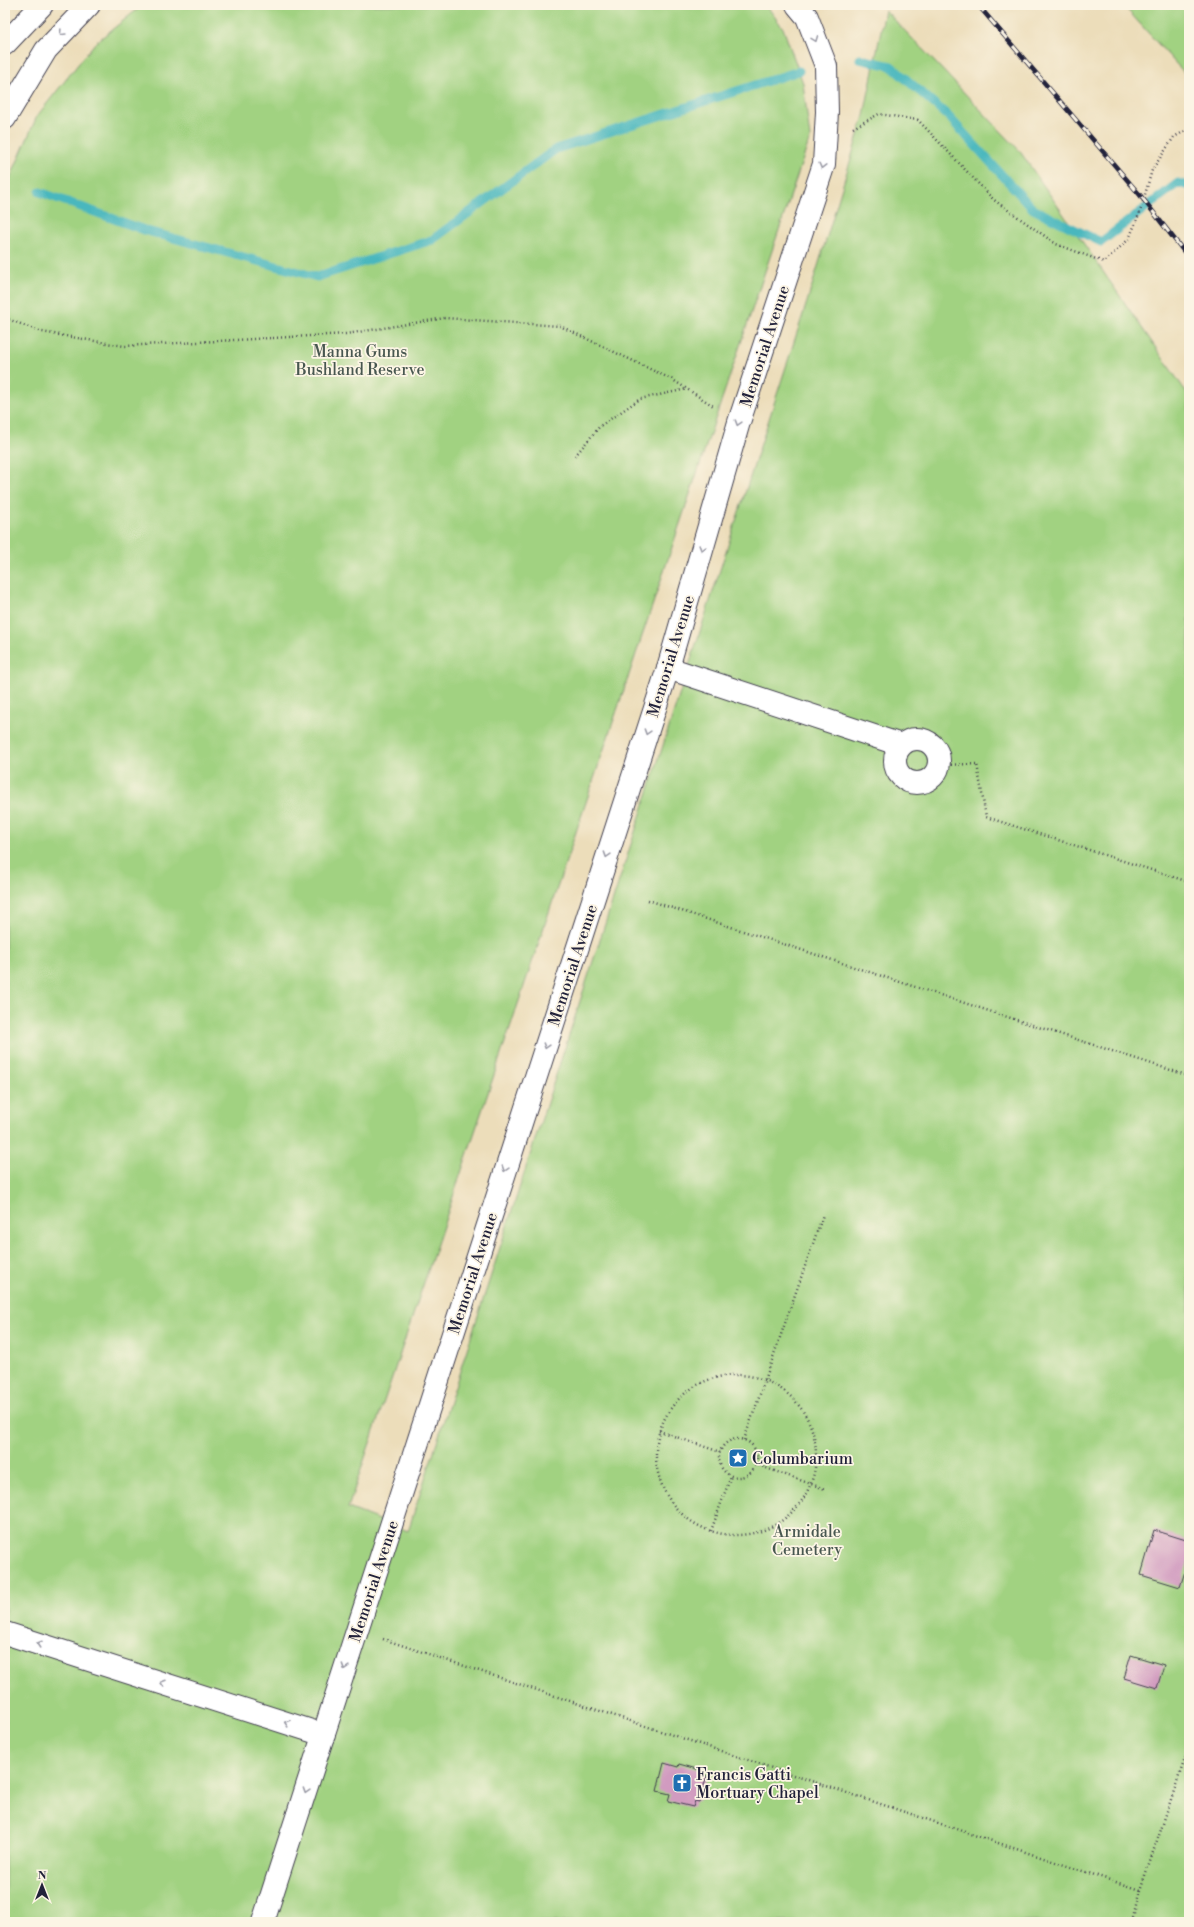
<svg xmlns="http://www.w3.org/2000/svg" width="1194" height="1927" viewBox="0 0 1194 1927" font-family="'Libre Bodoni',serif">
  <rect width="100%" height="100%" fill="#fcf5e5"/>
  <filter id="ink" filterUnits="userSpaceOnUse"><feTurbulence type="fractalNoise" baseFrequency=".025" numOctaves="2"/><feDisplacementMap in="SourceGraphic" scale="8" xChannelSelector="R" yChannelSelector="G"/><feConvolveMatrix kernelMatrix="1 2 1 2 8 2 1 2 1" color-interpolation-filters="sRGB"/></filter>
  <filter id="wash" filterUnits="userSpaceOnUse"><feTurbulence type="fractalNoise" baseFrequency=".012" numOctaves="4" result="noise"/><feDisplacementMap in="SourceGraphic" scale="16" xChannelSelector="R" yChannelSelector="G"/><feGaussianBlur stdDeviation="0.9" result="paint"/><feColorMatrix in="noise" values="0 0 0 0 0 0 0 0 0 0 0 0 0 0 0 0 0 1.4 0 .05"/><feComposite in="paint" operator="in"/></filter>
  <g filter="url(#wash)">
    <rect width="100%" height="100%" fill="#ecddba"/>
    <g fill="#a1d281" stroke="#627a5e">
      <path d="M143,5H766L783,28L803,83L810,138L348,1508L408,1531L807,302L864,116L885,10L1019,150L1189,396V1922H5V190L37,116L95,43Z"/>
      <path d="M1123,5H1189V78Z"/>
    </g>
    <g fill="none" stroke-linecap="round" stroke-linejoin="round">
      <g stroke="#48b7be" stroke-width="9">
        <path d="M860,59L891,66L948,116L1033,209L1101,242L1178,183L1189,186"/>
        <path d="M40,192L147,231L317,277L432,240L556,149L799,71"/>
      </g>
    </g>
    <g id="blocks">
      <g fill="#d19bc0">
        <path d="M1154,1530L1189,1541V1559L1180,1587L1141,1575Z"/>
        <path d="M1131,1655L1164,1665L1157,1688L1124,1678Z"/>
        <path d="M664,1763L678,1767L679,1764L704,1771L702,1774L707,1776L699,1802L695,1801L693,1807L668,1801L670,1794L657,1791Z"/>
      </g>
    </g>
  </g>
  <g filter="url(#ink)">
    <use href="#blocks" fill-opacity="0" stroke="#403e4e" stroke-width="1"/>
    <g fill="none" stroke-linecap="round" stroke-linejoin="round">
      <g stroke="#403e4e" stroke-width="24">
        <g id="minor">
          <path d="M5,44L42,5"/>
          <path d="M5,118L46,50L89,5"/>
          <path d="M668,668L901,745"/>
          <circle cx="917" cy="761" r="22"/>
          <path d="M5,1633L324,1735"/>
          <path d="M263,1922L668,668L739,422L824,164L827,112L826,66L807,17L797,5"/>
        </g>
      </g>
      <g stroke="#403e4e" stroke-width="2.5" stroke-dasharray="1 3" stroke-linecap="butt">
        <path d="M853,128L879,114L918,120L994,200L1056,244L1104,262L1129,239L1140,212L1152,170L1174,137L1189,129"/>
        <path d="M5,318L42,332L124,346L346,334L445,318L560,326L673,380L715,407"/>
        <path d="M575,456L600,426L640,399L687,389"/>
        <path d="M939,765L977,764L986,817L1189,882"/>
        <path d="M648,900L1189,1076"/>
        <circle cx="736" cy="1455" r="80"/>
        <path d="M659,1431L720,1452"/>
        <circle cx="738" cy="1458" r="19"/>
        <path d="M744,1440L823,1215"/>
        <path d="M755,1464L825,1489"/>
        <path d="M711,1531L731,1476"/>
        <path d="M383,1639L1140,1890"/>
        <path d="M1132,1922L1140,1890L1189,1747"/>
      </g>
      <use href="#minor" stroke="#fff" stroke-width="22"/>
      <g stroke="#22223b" stroke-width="4.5">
        <path id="rail" d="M978,5L1140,195L1189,258"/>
      </g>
      <use href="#rail" stroke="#fcf5e5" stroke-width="3" stroke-dasharray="9" stroke-linecap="butt"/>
    </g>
    <defs><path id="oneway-chevron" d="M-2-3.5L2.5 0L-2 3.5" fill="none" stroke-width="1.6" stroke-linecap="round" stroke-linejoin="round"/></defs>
    <g stroke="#9c9ca7">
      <use href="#oneway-chevron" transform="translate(62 33) rotate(134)"/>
      <use href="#oneway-chevron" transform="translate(815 39) rotate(69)"/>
      <use href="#oneway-chevron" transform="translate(822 166) rotate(104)"/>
      <use href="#oneway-chevron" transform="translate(738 423) rotate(107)"/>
      <use href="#oneway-chevron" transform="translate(702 548) rotate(106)"/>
      <use href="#oneway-chevron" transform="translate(647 732) rotate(108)"/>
      <use href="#oneway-chevron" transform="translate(607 855) rotate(108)"/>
      <use href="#oneway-chevron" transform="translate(546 1046) rotate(108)"/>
      <use href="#oneway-chevron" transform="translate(505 1169) rotate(108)"/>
      <use href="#oneway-chevron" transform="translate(39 1644) rotate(-162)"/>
      <use href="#oneway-chevron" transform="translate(345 1667) rotate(108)"/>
      <use href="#oneway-chevron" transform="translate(163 1683) rotate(-162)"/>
      <use href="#oneway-chevron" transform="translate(287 1723) rotate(-162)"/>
      <use href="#oneway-chevron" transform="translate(306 1791) rotate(108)"/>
    </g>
  </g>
  <defs>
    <g id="sight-square" transform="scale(1)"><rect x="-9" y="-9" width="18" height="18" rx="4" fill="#1f6fb2" stroke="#fcf5e5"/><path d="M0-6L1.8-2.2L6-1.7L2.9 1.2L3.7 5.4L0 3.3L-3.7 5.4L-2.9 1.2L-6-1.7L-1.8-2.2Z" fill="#fff"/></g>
    <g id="church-square" transform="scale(1)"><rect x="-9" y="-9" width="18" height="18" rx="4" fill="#1f6fb2" stroke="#fcf5e5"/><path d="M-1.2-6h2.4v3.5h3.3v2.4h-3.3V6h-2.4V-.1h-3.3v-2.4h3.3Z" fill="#fff"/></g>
  </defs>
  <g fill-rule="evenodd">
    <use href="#sight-square" x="738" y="1458"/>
    <use href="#church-square" x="682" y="1783"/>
  </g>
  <g text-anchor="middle" stroke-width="3.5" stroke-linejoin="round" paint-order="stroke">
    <g font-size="16" fill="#22223b" stroke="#fcf5e5">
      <text transform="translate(764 346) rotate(-72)" y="6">Memorial Avenue</text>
      <text transform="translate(670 656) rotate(-73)" y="6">Memorial Avenue</text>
      <text transform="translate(572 965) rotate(-72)" y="6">Memorial Avenue</text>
      <text transform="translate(472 1273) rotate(-72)" y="6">Memorial Avenue</text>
      <text transform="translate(373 1581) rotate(-72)" y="6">Memorial Avenue</text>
    </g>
    <g font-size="16" fill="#485750" stroke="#fcf5e5">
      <text x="360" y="357">Manna Gums<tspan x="360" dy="18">Bushland Reserve</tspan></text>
      <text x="807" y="1537">Armidale<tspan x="807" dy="18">Cemetery</tspan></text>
    </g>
    <g font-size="16" fill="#22223b" stroke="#fcf5e5" text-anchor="start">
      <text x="752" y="1464">Columbarium</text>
      <text x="696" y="1780">Francis Gatti<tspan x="696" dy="18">Mortuary Chapel</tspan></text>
    </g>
  </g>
  <rect width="1194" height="1927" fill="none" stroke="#fcf5e5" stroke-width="20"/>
  <g transform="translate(42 1885)" stroke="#fcf5e5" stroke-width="3" paint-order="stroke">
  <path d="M0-3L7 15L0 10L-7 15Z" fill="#22223b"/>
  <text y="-6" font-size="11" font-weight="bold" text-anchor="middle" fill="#22223b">N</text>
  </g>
</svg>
